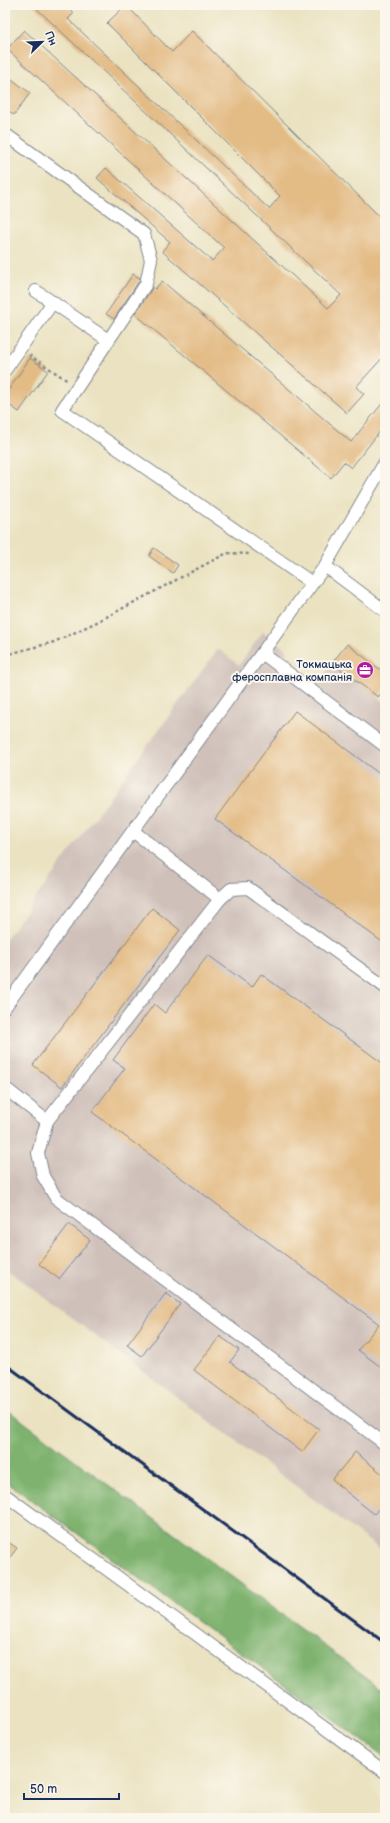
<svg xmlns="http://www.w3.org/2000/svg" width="390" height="1823" viewBox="0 0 390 1823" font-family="'Balsamiq Sans',sans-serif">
  <rect width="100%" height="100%" fill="#fbf7ec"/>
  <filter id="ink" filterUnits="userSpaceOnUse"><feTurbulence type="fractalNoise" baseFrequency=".025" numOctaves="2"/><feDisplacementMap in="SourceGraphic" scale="8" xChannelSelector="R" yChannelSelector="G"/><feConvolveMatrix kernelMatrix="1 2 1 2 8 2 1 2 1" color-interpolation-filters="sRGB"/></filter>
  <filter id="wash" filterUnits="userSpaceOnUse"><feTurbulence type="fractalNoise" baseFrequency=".012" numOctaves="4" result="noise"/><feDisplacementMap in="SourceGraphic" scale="16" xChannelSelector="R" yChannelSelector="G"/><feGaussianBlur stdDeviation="0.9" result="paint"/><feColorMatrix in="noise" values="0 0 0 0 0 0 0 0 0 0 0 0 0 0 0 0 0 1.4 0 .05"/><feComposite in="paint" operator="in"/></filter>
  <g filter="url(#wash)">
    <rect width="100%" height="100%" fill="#eae2c0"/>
    <path fill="#cfc0ba" d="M263,632L287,650V662L318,683L347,644L385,673V688L378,697L385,703V1553L5,1268V940L218,649L239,665Z"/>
    <path fill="#7eb26e" stroke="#4c7066" d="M5,1408L385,1691V1757L5,1481Z"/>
    <g id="blocks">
      <g fill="#e3bb85">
        <path d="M33,5H65L74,13L68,19L269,209L280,196L107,23L126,5L172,52L192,31L385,222V355L356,387L364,394L347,413L162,251L170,242L97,178L106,168L212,261L224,248L7,49L24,30L328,308L341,295Z"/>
        <path d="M5,74L30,93L14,115L5,108Z"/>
        <path d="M133,274L140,278L139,281L114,319L106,314Z"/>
        <path d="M162,281L351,442L385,400V425L351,468L344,462L331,478L135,314L153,287L155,289Z"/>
        <path d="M30,358L48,371L19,412L5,402V395Z"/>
        <path d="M154,548L178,565L173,573L149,556Z"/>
        <path d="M347,644L385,673V688L378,697L332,663Z"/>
        <path d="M295,711L385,778V944L215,819Z"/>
        <path d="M152,908L180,930L62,1087L33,1065Z"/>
        <path d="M208,955L252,987L261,974L385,1065V1370L358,1350L379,1324L92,1112L125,1068L113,1060L154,1004L165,1013Z"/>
        <path d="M69,1224L90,1240L59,1279L39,1264Z"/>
        <path d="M166,1293L180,1304L142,1356L127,1345Z"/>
        <path d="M220,1336L239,1350L230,1362L319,1429L302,1452L194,1370Z"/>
        <path d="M355,1452L385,1476V1502L374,1514L332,1480Z"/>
        <path d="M5,1540L17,1548L5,1564Z"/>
      </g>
    </g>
  </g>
  <g filter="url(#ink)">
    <use href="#blocks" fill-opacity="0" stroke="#82888f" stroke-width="1"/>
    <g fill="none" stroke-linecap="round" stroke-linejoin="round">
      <g stroke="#82888f" stroke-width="14">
        <g id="minor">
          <path d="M5,134L144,234L151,260L146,284L62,410L312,583"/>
          <path d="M36,291L108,340"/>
          <path d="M5,370L53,302"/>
          <path d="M325,566L385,611"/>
          <path d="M262,653L385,746"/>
          <path d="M133,831L220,899L231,889L248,888L385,987"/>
          <path d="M5,1007L325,566L385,462"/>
          <path d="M5,1088L47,1121L38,1153L43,1176L56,1198L385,1444"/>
          <path d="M47,1121L220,899"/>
          <path d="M5,1495L385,1772"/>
        </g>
      </g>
      <g stroke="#82888f" stroke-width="2.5" stroke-dasharray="3 3" stroke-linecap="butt">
        <path d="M29,355L68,381"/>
        <path d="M5,655L54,642L95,623L227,553L249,554"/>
      </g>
      <use href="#minor" stroke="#fff" stroke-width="12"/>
      <path stroke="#1b2f5e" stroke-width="3" d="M5,1364L385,1643"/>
    </g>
  </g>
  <defs>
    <g id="office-disc" transform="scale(0.9)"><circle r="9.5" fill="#b5179e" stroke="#fbf7ec"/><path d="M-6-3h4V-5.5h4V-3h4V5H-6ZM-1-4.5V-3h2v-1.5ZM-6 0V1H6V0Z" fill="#fff"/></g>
  </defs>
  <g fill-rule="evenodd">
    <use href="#office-disc" x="365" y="670"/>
  </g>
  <g text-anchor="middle" stroke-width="4" stroke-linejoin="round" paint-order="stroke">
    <g font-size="11" fill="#1b2f5e" stroke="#fbf7ec" text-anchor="end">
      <text x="352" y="668">Токмацька<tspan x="352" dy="13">феросплавна компанія</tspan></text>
    </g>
  </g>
  <rect width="390" height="1823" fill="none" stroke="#fbf7ec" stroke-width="20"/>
  <g transform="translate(42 42) rotate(67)" stroke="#fbf7ec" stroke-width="3" paint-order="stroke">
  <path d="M0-3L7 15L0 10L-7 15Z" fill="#1b2f5e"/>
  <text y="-6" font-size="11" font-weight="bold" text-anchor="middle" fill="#1b2f5e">Пн</text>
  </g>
  <path d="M24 1793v6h95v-6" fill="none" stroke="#1b2f5e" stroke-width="2"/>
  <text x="30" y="1793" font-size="12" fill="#1b2f5e" stroke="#fbf7ec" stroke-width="3" paint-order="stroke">50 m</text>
</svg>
